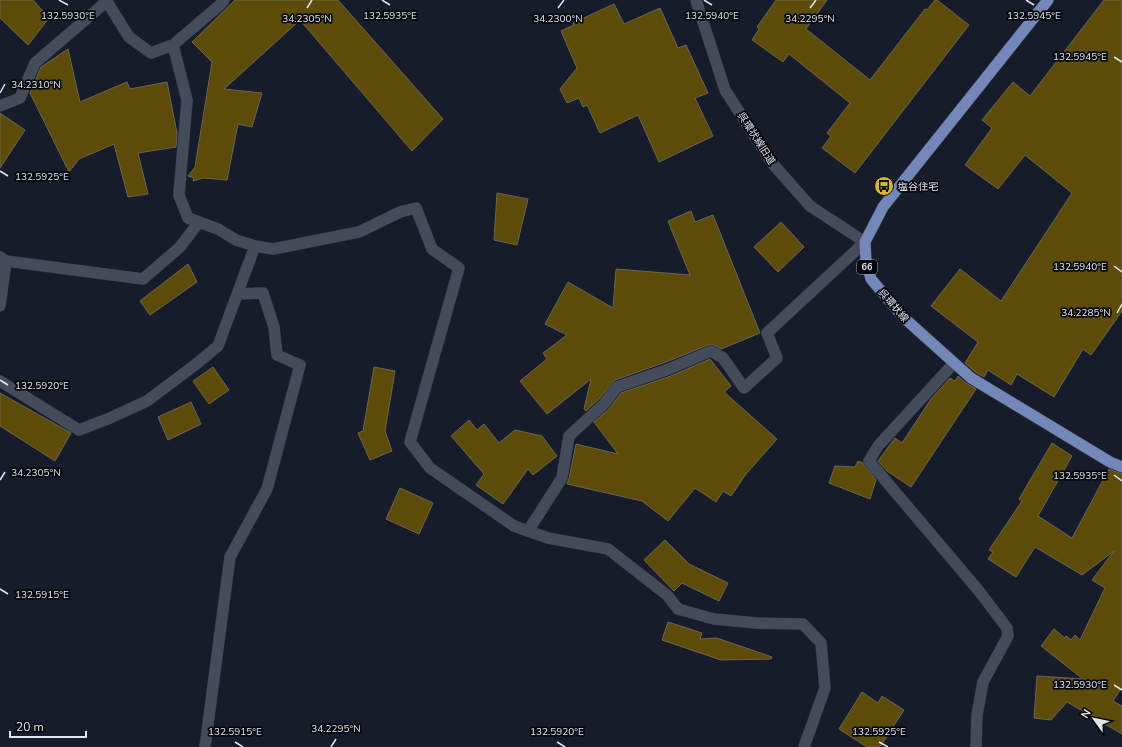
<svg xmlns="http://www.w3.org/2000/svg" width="1122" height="747" viewBox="0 0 1122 747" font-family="'Nunito Sans','Noto Sans JP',sans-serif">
  <rect width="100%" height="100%" fill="#161c2a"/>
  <g fill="#5d4b0a" stroke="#6c6653">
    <path d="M0,0H33L49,18L28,45L0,18Z"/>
    <path d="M235,0H338L443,119L412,151L300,20L224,89L262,93L252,127L238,124L227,180L203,178L193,181L194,178L188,176L195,167L212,62L192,42Z"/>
    <path d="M776,0H827L806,29L870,80L925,9L927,10L935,0H937L969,25L855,173L822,148L831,136L827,133L850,103L789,54L783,62L752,40L759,29L757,27Z"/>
    <path d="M1104,0H1122V311L1091,355L1083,349L1054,397L1017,374L1011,385L988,370L984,377L975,372L965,363L978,342L931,306L960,269L1001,301L1072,193L1025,155L998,189L965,165L992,128L982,120L1013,82L1030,96Z"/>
    <path d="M614,4L624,24L660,8L678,48L686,45L708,93L695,98L713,136L659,162L638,115L600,133L587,105L583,107L579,98L567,103L560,89L577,68L561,31L574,25L573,23Z"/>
    <path d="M68,49L80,102L127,82L130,89L167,82L177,133L176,147L138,153L148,194L128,197L114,144L79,159L69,172L30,93L41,67Z"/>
    <path d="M0,113L25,130L0,168Z"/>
    <path d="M497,193L528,199L517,245L494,240Z"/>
    <path d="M691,211L695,222L713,215L760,333L721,349L714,345H708L666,362L615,380L599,399L586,411L584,409L591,379L547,414L520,381L547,359L543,353L567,335L545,324L568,282L613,308L616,269L690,275L668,221Z"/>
    <path d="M781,222L804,247L778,272L754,247Z"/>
    <path d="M188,264L197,282L150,315L140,301Z"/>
    <path d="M710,359L731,386L724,392L777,439L746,474L731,496L723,491L716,502L695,488L668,521L642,501L567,484L569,479L576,444L618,454L594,422L609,409L621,393L671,376Z"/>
    <path d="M213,367L229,390L209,404L193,381Z"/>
    <path d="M374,367L395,371L385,431L392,451L370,460L358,433L363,431Z"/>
    <path d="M958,376L966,383L976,389L911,487L887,471L878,461L895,438L902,443L931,399L950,378L955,381Z"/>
    <path d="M0,393L71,433L55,461L0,426Z"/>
    <path d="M191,402L201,424L168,440L158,417Z"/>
    <path d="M469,420L477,430L484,424L499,443L515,430L542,436L557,456L533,475L528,469L503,504L476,485L484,474L451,436Z"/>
    <path d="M1052,443L1072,456L1038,516L1072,538L1109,469L1122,474V687L1113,701L1122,706V734L1067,702L1051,720L1034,718L1037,676L1083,679L1041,646L1054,629L1065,638L1066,636L1071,640L1075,635L1080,640L1105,588L1092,580L1114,551L1082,575L1035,547L1016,577L988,559L993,552L989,550L1022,501L1019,499Z"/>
    <path d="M858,461L863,463L876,480L870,499L829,483L835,466L855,467Z"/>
    <path d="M400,488L433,503L419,534L386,519Z"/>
    <path d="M665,540L689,564L728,583L719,601L682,583L674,591L644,560Z"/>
    <path d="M668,622L702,633L700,639L717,638L772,657L771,659L721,660L662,640Z"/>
    <path d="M862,692L878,703L882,696L904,710L880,747H867L839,729Z"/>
  </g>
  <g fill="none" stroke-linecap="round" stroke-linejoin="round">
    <g stroke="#343743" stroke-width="12">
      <g id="service">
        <path d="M106,0L129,37L151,53L173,45"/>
        <path d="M0,106L20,98L35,63L106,2"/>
      </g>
    </g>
    <g stroke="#343743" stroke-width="12">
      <g id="minor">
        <path d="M224,0L221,4L173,45L187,100L179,195L188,218L218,229L236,240L255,246L273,249L359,232L400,212L416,208L432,249L459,268L410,442L430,468L514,526L548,538L608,549L667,595L678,609L714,619L756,623L803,624L821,643L825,688L804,747"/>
        <path d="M0,257L6,261L143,279L180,247L199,222"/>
        <path d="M0,306L6,261"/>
        <path d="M954,363L878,446L869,461L979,591L1007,628L1008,636L983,682L977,715L976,747"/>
        <path d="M0,381L79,430L110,418L147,401L195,365L218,346L255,246"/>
        <path d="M528,531L562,478L569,436L604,404L617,387L669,369L711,351L723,358L744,388L777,358L767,333L865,242"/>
        <path d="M205,747L230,557L267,489L300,365L277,355L274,327L263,293L238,294"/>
      </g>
    </g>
    <g stroke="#343743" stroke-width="12">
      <path id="tertiary" d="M696,0L725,90L772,163L810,206L865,242"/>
    </g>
    <g stroke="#343743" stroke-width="12">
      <path id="primary" d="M1048,0L883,207L865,242L866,261L871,279L903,317L971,378L1110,462L1122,467"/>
    </g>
    <use href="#service" stroke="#444c5c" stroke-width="11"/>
    <use href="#minor" stroke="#444c5c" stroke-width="11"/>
    <use href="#tertiary" stroke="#444c5c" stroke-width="11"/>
    <use href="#primary" stroke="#7388b8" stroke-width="11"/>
  </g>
  <path fill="none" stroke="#e2e6f0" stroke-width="1.5" d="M59,0L68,5M382,0L390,5M704,0L712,5M1026,0L1034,5M307,8L312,0M558,8L564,0M810,8L816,0M1114,57L1122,62M0,93L5,84M0,171L8,176M1114,266L1122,272M1117,313L1122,304M0,380L8,385M1114,475L1122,481M0,480L5,472M0,589L8,594M1114,685L1122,690M235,742L243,747M557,742L565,747M879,742L888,747M331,747L336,739"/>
  <defs>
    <g id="bus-disc" transform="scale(1)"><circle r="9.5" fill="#d8b434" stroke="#05070c"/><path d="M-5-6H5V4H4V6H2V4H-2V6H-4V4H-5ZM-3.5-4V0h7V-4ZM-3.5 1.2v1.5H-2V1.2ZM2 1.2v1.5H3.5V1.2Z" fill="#111"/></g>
  </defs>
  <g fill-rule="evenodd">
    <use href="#bus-disc" x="884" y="186"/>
  </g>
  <g text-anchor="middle" stroke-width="3.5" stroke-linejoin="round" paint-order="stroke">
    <rect fill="#05070c" stroke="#a0a3ac" stroke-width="1" x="857" y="260" width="20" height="14" rx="3"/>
    <g font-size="9" font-weight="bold" fill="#e2e6f0">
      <text x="867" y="270">66</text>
    </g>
    <g font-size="10" fill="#e2e6f0" stroke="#05070c">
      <text transform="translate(757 138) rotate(57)" y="4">呉環状線旧道</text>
      <text transform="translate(894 305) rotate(49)" y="4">呉環状線</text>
    </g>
    <g font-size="10" fill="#e2e6f0" stroke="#05070c" text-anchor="start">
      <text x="898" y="190">塩谷住宅</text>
    </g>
  </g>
  <g font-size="10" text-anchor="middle" fill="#e2e6f0" stroke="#05070c" stroke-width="3.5" stroke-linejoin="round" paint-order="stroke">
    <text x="1034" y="19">132.5945°E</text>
    <text x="68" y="19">132.5930°E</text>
    <text x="390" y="19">132.5935°E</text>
    <text x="712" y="19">132.5940°E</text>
    <text x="307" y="22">34.2305°N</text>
    <text x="558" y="22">34.2300°N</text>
    <text x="810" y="22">34.2295°N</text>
    <text x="1080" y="60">132.5945°E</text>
    <text x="36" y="88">34.2310°N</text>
    <text x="42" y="180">132.5925°E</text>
    <text x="1080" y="270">132.5940°E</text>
    <text x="1086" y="316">34.2285°N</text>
    <text x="42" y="389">132.5920°E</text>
    <text x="36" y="476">34.2305°N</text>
    <text x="1080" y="479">132.5935°E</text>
    <text x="42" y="598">132.5915°E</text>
    <text x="1080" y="688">132.5930°E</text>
    <text x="336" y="732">34.2295°N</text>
    <text x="235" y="735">132.5915°E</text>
    <text x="557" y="735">132.5920°E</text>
    <text x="879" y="735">132.5925°E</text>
  </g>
  <g transform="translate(1094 719) rotate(303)" stroke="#05070c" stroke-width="3" paint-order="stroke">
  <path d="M0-3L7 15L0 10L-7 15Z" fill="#e2e6f0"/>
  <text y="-6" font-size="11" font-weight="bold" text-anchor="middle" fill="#e2e6f0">N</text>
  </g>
  <path d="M10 731v6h76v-6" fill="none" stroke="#e2e6f0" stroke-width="2"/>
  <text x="16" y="731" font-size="12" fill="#e2e6f0" stroke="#05070c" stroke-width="3" paint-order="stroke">20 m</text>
</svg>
